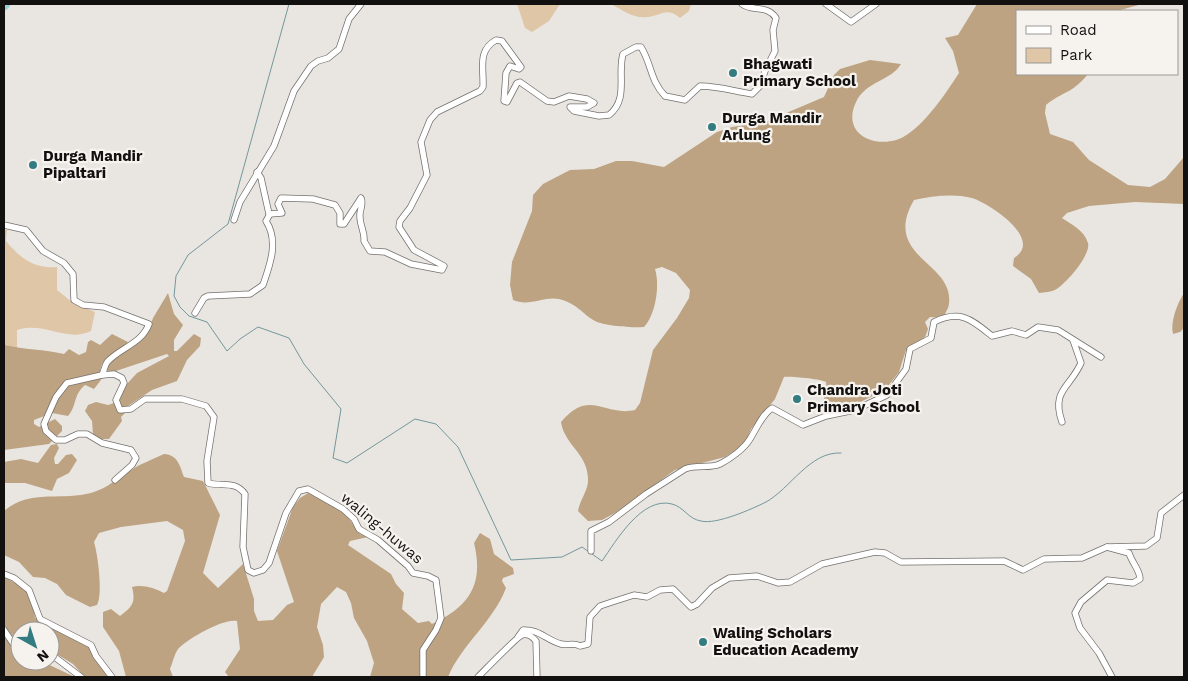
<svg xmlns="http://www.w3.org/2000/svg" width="1188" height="681" viewBox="0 0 1188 681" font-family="'Work Sans',sans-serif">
  <rect width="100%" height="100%" fill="#e9e6e2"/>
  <g fill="#dfc6a6">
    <path d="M517,4H560L549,21L532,32L525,28Z"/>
    <path d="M611,4H691L689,11L680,18C667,7 662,15 648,17C634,19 622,10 611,4Z"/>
    <path d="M4,229L7,230L6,241C20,258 34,269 57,267V290L72,302L95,312L91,331C66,343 45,321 17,330V348L5,345Z"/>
  </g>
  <g fill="#bda381">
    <path d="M977,4H1142L1117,11H1017V74H1088C1072,94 1063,91 1046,105L1045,113L1050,134L1073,142L1089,160L1128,185L1150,187L1165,179L1184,157V204L1135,202L1089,206L1067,213L1062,218C1072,225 1084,230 1088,243C1091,255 1066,284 1055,290C1050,292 1045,292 1039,293L1031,279L1013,266L1014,258C1044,240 991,204 972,198C954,193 932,196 914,200C881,257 954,262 949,303C949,308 945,313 943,318L930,317L925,322L928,329L925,337L906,350L899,372L885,390L852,406L830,412L823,411C821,401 828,393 826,382C821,379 789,376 784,377L775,399L751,429L744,445L725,457L675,470L615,513L602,520L588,521L578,511C580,500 587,492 588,482C589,453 565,447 561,422C590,388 604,417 635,410L640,403L653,350L677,318L689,298L690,290L676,273L662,267L655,269C660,285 656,314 644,327C634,328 604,326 595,321C581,313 578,304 559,299C544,296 529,307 513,300L510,285L512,262L532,211L533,195L543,184L570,170L594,169L616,161H632L664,167L717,132L732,127L765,122L824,97L834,75L840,69L870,60L901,64C891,81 866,81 856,102C839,138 884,152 908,134C928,120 946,93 959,73L953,51L945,38L958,35Z"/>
    <path d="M168,293L174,314L183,325L174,340V351H177L194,334L201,338L200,346L187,360L177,381L152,390L125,408L126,412L121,417L122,421L109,439H101L93,434L92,421L85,411L88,405L96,402L108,405L117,402L126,385L137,373L169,356L167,354L113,372L105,370L108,361L147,334L153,318Z"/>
    <path d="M1184,293V328L1180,332L1173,334C1170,322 1177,304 1184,293Z"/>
    <path d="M112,334L128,342C116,357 96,355 101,380L94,389L85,385C73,395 77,406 68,416L52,413L34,420V424L39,427L55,419L62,426V431L49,444L4,450V342L5,345C24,350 44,349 64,354L69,349L79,355L86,352L88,342L91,340L100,345Z"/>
    <path d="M57,444L59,448L54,458L55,464H58L66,455L72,454L77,460L69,473L57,479L52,491L25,483H4V462L21,459L38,463L51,445Z"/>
    <path d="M164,454C178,455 180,466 184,477L203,481L220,515L203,573L218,588L243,564L254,599V611L258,621L273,620L287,605L294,602L277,551L293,507L300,498L310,492L344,512L360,534L368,537L350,541L348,545L391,574L396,584L404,593L402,609L418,623L429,621L432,624C470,606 484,584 474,543L480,533L490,539L494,554L513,568L514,574L503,578L502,581L506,588C493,622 462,644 448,677H370L374,663L367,641L354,618L351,603L346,592L337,587L321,604L317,627L323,645L324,657L312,677H229L225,672L240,649L237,621C224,618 191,637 180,647C175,651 173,662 170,669L173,677H126L119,651L103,627V612L111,609L120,616C132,607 136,603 132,587C142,584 155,588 164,593L167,591L185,541L183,530L167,521L121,527L99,533L94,542C98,555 103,594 97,605L90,607L66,595L57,584L45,578L33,577L19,562L4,555V511C28,490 57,500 86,494C107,490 115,479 133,469C142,463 154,459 164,454Z"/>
    <path d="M4,577L26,589L33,601L35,618L90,648L108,677H85L73,664L50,650V631H20V644L18,643L4,625Z"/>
    <path d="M4,637L20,651V661H41L75,677H7L4,675Z"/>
  </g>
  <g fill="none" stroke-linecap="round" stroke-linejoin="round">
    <path stroke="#73979b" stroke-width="1" d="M289,4L228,224L188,255L176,276L174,296L180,307L189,316L207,322L227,351L240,339L258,327L289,338L304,364L341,409L333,458L347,463L415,419L436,424L458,447L511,560L562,557L582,547L602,561C616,541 642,496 672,504C684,507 688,519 701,521C716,525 752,509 766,502C790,489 810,451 841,453"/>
    <path stroke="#9cd0d7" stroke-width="9" d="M4,6L6,4"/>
    <g stroke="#74716e" stroke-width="7">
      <g id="street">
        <path d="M826,4L851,22L876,4"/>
        <path d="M257,172L261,178L269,214L282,213L278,204L281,198L313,199L335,205L340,213V224H344L361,198C364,205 359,210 360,217C360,226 365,232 364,241L370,251L385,252L411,264L442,270L444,266L414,250L399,227L400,221L410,208L427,175L421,142L430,120L437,112L480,91L483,87C484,68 477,51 496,40L502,41L521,67L519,69L510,66L506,73L504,101L507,102L517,83L520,82L547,101L554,102L569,96L587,99L594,103L587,107H570L574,111L599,116L609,115C629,99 617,75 623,54L636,47H641C652,65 650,80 665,96L685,100L700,86C718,86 733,91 752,94L760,86L765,71L775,51L773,30L776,18C767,4 752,12 742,4"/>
        <path d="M234,220L240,202L274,146L294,91L311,66L318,61L328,58L339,49L349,19L361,4"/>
        <path d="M4,225L26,230L43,251L64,263L73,274L74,300L83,305L104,307L149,324C142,343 122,347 108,361C105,364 104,371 102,375L114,374L122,378L124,383L116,400L120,410L131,409L145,399H182L206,406L214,417L207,461L208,483C222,487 235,480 245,494L243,547L248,570L254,573L263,570L269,563L286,513L299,491L308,489L343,509L354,519L359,529L378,540L408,566L413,573L428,576L436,580L441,618L436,630L423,650V677"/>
        <path d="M195,313L204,298L208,296L250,294L263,285C270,265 279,241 266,221L270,214"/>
        <path d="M102,375L67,383L56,397L44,424L46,431L56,440H65L78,434H87L102,443L131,450L136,458L132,465L115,480"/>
        <path d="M1062,422C1051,390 1070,388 1081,363L1073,340"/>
        <path d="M1107,547L1129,553C1132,563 1140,570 1140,579L1133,583L1107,580L1081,602L1075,613L1080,628L1099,653L1112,677"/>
        <path d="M591,551V531L609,522L646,494L685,469C697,464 709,469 720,464C730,459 744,449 750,439C757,428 761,416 772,408L803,425L826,416L855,410L887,395L906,369L910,349L931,338L934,322C961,309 972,320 992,336L1012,331L1026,335L1038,327L1058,330L1101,357"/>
        <path d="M4,574L14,578L29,590L40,619L91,645L96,656L112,677"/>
        <path d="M4,630L16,648L20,649"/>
        <path d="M518,637L523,630C539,629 546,640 561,644C568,646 573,642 580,646L588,644L590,617L600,606L612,602L634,595L647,597L660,590L673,589L691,607L697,604L712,588L729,578L757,576L778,583L790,582L822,564L875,552L885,553L901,562L1004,561L1023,570L1044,559L1082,558L1107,547L1146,546L1157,538L1161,513L1184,495"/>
        <path d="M50,657L56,658L81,677"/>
        <path d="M478,677C484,671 517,637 522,635C528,633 532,636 536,641L537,677"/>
      </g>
    </g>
    <use href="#street" stroke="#fff" stroke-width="5.5"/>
  </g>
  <g fill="#337c81" stroke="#f6f3ef" stroke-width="2">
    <circle cx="733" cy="73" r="5"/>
    <circle cx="712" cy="127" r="5"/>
    <circle cx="33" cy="165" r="5"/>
    <circle cx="797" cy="399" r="5"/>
    <circle cx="703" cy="642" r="5"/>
  </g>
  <g text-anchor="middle" stroke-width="4.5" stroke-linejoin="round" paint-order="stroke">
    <g font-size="15" font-weight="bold" fill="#121110" stroke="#f6f3ef" text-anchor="start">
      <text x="743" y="69">Bhagwati<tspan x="743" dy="17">Primary School</tspan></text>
      <text x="722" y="123">Durga Mandir<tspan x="722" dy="17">Arlung</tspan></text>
      <text x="43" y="161">Durga Mandir<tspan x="43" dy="17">Pipaltari</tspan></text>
      <text x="807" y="395">Chandra Joti<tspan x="807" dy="17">Primary School</tspan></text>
      <text x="713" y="638">Waling Scholars<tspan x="713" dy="17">Education Academy</tspan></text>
    </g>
    <g font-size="15" fill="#121110" stroke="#f6f3ef">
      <text transform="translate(382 528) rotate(40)" y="5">waling-huwas</text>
    </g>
  </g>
  <rect width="1188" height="681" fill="none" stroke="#121110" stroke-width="10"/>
  <rect x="1016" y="10" width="162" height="65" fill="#f6f3ef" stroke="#9b9996"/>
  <rect x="1026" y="26" width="25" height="8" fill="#ffffff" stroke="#9b9996"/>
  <text x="1060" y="35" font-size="15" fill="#121110">Road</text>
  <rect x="1026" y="48" width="25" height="15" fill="#dfc6a6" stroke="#9b9996"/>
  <text x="1060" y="60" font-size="15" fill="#121110">Park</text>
  <g transform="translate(35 646) rotate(141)"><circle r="24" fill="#f6f3ef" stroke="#9b9996"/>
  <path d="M0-4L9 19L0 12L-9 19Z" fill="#337c81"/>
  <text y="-8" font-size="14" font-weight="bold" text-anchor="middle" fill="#121110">N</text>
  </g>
</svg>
